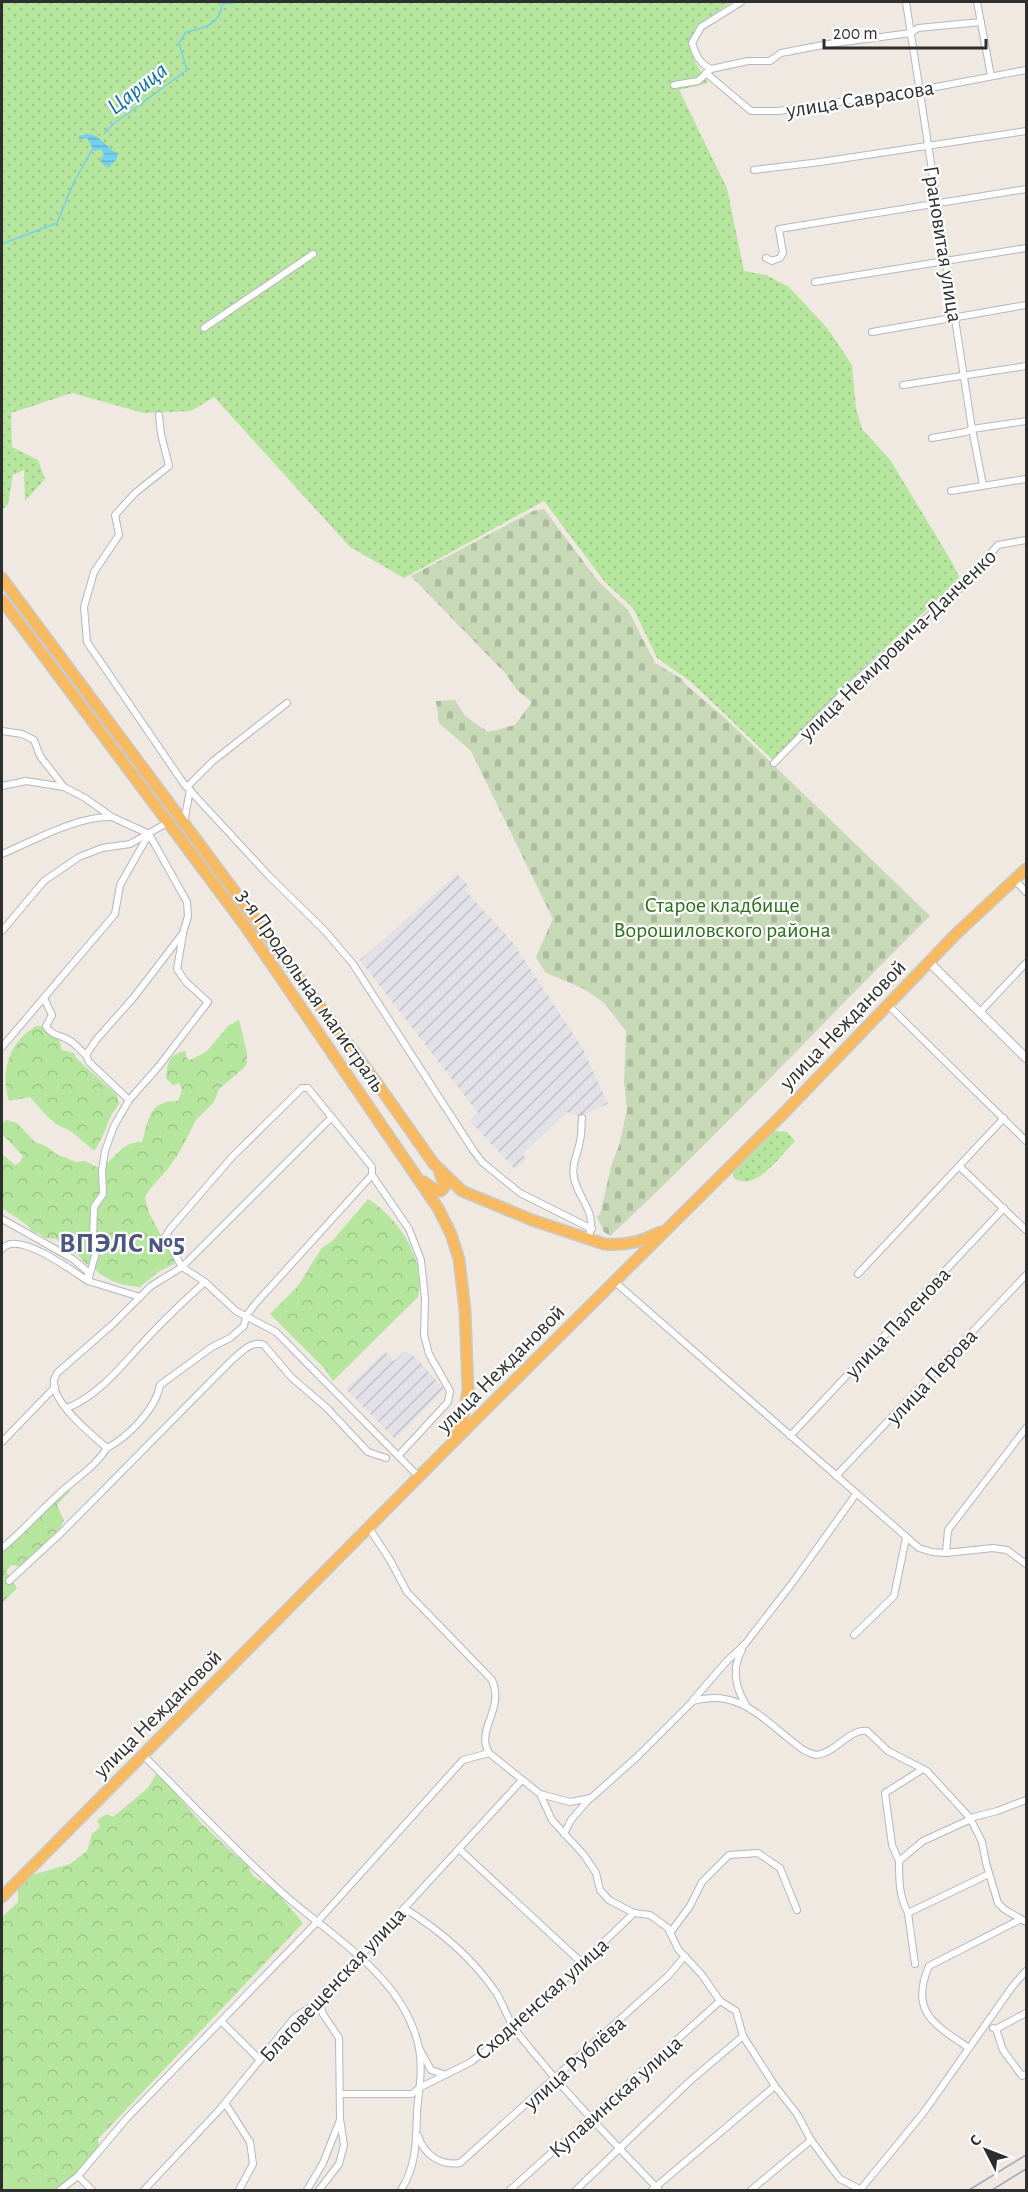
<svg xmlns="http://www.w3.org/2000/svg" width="1028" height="2192" viewBox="0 0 1028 2192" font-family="'Alegreya Sans',sans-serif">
  <defs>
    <pattern id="industrial-furrows" width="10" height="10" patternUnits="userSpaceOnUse" patternTransform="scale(1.5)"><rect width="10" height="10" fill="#e3e1e8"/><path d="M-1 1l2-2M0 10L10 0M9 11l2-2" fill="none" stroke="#c3c1c7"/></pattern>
    <pattern id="green-dots" width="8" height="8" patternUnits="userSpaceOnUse" patternTransform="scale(1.5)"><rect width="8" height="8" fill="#b6e59e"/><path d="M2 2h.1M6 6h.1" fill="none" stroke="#9dc588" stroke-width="1.8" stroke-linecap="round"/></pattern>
    <pattern id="forest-crowns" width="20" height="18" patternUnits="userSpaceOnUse" patternTransform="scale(1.5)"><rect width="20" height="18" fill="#b6e59e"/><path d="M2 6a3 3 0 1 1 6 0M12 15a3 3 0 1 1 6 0" fill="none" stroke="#9dc588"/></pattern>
    <pattern id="cemetery-stones" width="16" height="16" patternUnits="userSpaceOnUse" patternTransform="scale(1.5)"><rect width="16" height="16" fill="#c8d9b8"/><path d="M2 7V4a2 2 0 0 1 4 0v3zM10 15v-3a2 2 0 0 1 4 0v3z" fill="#acbb9e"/></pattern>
    <pattern id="water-rules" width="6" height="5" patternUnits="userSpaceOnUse" patternTransform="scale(1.5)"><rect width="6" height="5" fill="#75cff0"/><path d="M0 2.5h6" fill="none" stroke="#66b2ce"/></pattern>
  </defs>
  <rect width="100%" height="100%" fill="#efe9e1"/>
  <g fill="url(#industrial-furrows)">
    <path d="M457,874L469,886L465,890L514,944L583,1049L608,1104L580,1117L567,1112L523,1154L526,1159L515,1169L470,1121L478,1113L360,960Z"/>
    <path d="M385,1351L394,1361L405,1351L416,1358L444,1389L395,1439L346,1389Z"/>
  </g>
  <g fill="url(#green-dots)">
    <path d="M2,2H732L700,23L688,43L694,60L708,83L679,90L727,188L744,271L766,275L789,287L828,329L852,365L856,408L862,429L891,461L953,564L960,579L848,682L774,761L690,681L657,658L633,608L604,581L544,501L404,578L350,547L214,397L191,411L144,413L72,393L11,413L12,447L38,460L45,479L25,501L24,470L13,475L8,504L2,510Z"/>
    <path d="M777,1131L787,1132L795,1141C781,1155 754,1195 733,1177V1173L770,1134Z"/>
  </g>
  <g fill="url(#forest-crowns)">
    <path d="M239,1020L247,1053V1063L244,1068L219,1089L214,1102L196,1120L180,1151L167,1170L149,1190L145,1197L149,1213L174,1260V1264L158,1272L140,1287C123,1286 102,1280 92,1265L86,1264L78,1255L65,1248L56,1239L45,1238L40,1234L32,1231L27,1225L2,1208V1154L15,1165L20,1162L23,1156L2,1134V1124L6,1120L17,1123L35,1142L46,1146L56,1154L76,1162L85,1161L97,1167H103C116,1157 123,1141 142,1142C149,1119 148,1101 178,1101L182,1090L179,1083L173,1085L166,1078C168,1061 168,1055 186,1051V1057L190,1060L206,1052L228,1026Z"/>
    <path d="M36,1026L48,1027L59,1040L62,1050L74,1053L77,1059L117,1095L119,1104C107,1118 105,1137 94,1151L72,1132L56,1124L47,1116L30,1097L9,1101C0,1071 9,1042 36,1026Z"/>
    <path d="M368,1199C398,1217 427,1261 418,1297L333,1381L325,1369L270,1314L298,1286L321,1249L333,1240Z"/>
    <path d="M66,1488L70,1491L57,1505L64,1521L57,1533L22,1567L11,1565L6,1571L17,1588L2,1603V1553Z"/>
    <path d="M156,1774L167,1782L200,1822L237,1857L245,1860L253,1876L275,1890L303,1923L98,2139L99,2146L71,2180L57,2190H2V1917L18,1902V1889L32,1875L70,1864L87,1851L92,1834L100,1827L97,1820L107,1814L113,1817L148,1788Z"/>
  </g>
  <path fill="url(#cemetery-stones)" d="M544,509L598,581L628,610L655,663L682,679L686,685L727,720L930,916C823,1022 720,1133 610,1236L604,1232L597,1217L600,1214L612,1163L619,1146L627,1110L624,1083L626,1031L604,1003L584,989L545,972L536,957L553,919L471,751L439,723L436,701L455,700L465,716L488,732L515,725L532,702L517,690L506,674L411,576L533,511Z"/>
  <path fill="url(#water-rules)" d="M87,134L96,136L118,155L116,160L108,168L100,161L104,154L101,149L94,151L87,138L79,139V136Z"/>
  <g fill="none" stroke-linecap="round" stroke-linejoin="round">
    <g stroke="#75cff0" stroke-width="1.5">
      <path d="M104,134L112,125L187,70L179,43L186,32C204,28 220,25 222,4L242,2"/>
      <path d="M2,244L57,223L74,182L93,148"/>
    </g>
    <g stroke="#b4b7c1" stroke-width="8">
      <g id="minor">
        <path d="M906,2L972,429L983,485"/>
        <path d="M977,2L991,76"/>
        <path d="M711,69C699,63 696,55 692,43L701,27L741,2"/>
        <path d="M706,73L751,111H778L920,90L1026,70"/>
        <path d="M674,85L698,81L711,69L748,61H770L781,53L828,44L911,33L918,28L981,22"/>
        <path d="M754,170L820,162L1026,131"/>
        <path d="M766,258L772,261L780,258L783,253L779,229L1026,189"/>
        <path d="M815,282L1026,248"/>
        <path d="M204,328L313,254"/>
        <path d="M872,332L1026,305"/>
        <path d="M903,385L1026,366"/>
        <path d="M159,415L161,434L169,466L135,493L115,515L119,535L94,572L84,607L87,642L184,784L269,876L325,931L353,964L473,1150L482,1162L520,1193L592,1229"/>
        <path d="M932,438L966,432L972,429L1026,421"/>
        <path d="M951,491L1026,479"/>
        <path d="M2,731L22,734L34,740L40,756L64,787L85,798L112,817L149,834L187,902L188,916L183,933L134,997L96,1040L86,1055L89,1062L129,1100"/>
        <path d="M774,763L852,684L960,588L998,545L1026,540"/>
        <path d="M2,786L26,781L64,787"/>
        <path d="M187,787L213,761L287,703"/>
        <path d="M184,822L190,790"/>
        <path d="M2,854C33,841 77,816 111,817"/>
        <path d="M1014,879L1026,892"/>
        <path d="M2,931L44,881L79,857L102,848L130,844L167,823"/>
        <path d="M44,998L52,1015L46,1026C51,1035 59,1035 67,1039C74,1042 80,1050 86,1055"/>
        <path d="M888,1005L1026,1141"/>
        <path d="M980,1012L1026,963"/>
        <path d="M2,1047L115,914L120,885L149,834"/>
        <path d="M582,1118C581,1125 582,1134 580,1141C578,1154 571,1165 574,1178C580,1204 598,1210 588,1239"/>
        <path d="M1004,1118L959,1166L1026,1230"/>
        <path d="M372,1175L409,1229L421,1260L425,1299L424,1335L429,1354L450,1391L448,1402L398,1456"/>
        <path d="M2,1219L73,1259L88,1272V1281L140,1297"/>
        <path d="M2,1249C4,1247 7,1245 10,1244C31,1240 71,1270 88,1281L96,1252L93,1238L94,1207L103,1194L102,1171L105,1151L114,1126L129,1100L159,1066L208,1002L186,982L177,969L183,934"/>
        <path d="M858,1274L959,1166"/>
        <path d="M615,1282L919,1548L932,1552L946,1553L993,1548L1007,1550L1026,1564"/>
        <path d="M67,1408C101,1395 126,1360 151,1334C168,1316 186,1299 205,1282"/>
        <path d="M790,1436L1004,1208"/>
        <path d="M2,1442L55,1387"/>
        <path d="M107,1448C128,1437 156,1409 160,1385L212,1347L230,1338L244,1326L246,1316L256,1303L372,1175V1167L308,1088H302L232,1157L170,1229L165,1237L182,1267L332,1117"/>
        <path d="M836,1476L1026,1275"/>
        <path d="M369,1528L390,1560L407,1592L492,1680C505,1710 475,1729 489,1753"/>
        <path d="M2,1548C22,1532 40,1511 60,1493C76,1478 95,1467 107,1448C93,1436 51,1402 54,1381C54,1378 56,1376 57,1373L113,1324L151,1286L182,1267L205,1282L236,1311L276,1332L419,1477"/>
        <path d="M946,1553L948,1530L1026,1428"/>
        <path d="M9,1581L61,1533L232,1360C242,1352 251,1340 264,1345L291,1377L327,1408L368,1452L386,1458"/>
        <path d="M854,1635L894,1596L906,1538"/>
        <path d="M742,1650C731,1669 735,1687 746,1705"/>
        <path d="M693,1700L726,1662L745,1644L793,1582L856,1494"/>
        <path d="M143,1755C188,1800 232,1847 279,1890C329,1936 404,1975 419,2048C423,2068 419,2091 417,2111C416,2140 417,2165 401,2190"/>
        <path d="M540,1794L570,1802L591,1798L638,1756L693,1701C735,1689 758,1714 788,1738C797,1745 805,1753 816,1755C836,1753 850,1728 867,1731L888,1751L927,1771L970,1818L982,1842L986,1863L998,1903L1004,1909L1026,1922"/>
        <path d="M970,1818L997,1811L1026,1800"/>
        <path d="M564,1834L571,1820L590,1798"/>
        <path d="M459,1849L582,1963"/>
        <path d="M899,1861L892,1845L885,1793L923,1769"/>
        <path d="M404,1908C441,1931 473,1958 497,1994C504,2006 508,2020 516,2031C560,2087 610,2139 659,2190"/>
        <path d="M908,1913C899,1896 899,1880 899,1861L923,1841L971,1819"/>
        <path d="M670,1933L690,1906L702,1882L729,1855L758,1853L780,1868L797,1910"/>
        <path d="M915,1964L908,1913L989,1874"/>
        <path d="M221,2021L260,2060"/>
        <path d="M993,2028L996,2029L1026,2013"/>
        <path d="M996,2029L1003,2050L1022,2076L1026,2074"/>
        <path d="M419,2048L431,2070L443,2074"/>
        <path d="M969,2048C935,2025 909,2012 929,1966L1021,1919"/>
        <path d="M341,2094H412L419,2088L471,2062L514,2028L634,1913"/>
        <path d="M225,2103L250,2142L253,2164L239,2190"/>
        <path d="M418,2136C424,2155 441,2166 460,2163L668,1976L685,1956"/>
        <path d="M78,2176L92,2190"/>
        <path d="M60,2190L78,2176L127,2118L317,1922L463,1760L489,1753L540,1794L552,1820L584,1855L596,1873L600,1890L609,1900L634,1913L650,1915L668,1928L678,1949L702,1975L720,2001L736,2011L743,2036L775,2086L797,2114L811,2140L840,2179L860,2189"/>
        <path d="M144,2190L221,2108L294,2018L319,2001L522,1780"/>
        <path d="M307,2190L323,2163L340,2120"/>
        <path d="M319,2190L339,2164L344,2145L340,2119L339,2038L323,2014L319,2001"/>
        <path d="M510,2190L720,2001"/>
        <path d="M576,2190L690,2081L743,2036"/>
        <path d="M652,2190L775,2086"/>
        <path d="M751,2190L811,2140"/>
        <path d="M860,2190L924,2112L1012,1987L1026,1971"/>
      </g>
    </g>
    <g stroke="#b4b7c1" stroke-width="10">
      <path id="tertiary" d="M929,962L1026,1058"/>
    </g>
    <g stroke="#c9c9c9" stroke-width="13">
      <g id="trunk">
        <path d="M2,578L374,1079L434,1164L462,1191L532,1220L604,1244C624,1246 642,1242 660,1232"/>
        <path d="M2,600L246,927L438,1208L451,1234L459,1259L465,1310L468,1390L462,1421L455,1436"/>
        <path d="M424,1182L435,1190L441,1191L445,1186L440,1174"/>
        <path d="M2,1897L486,1409L783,1114L956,934L1026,869"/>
      </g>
    </g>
    <use href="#minor" stroke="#fff" stroke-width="6"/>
    <use href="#tertiary" stroke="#fff" stroke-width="8"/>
    <use href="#trunk" stroke="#f8ba60" stroke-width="10"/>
    <g stroke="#a3a6b8" stroke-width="1.5">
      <path d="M969,2190L1026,2155"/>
      <path d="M992,2190L1026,2169"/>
    </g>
  </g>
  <g text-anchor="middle" stroke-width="4.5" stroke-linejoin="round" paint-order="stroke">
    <g font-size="22" fill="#2e2e2e" stroke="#fff">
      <text transform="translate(860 98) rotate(-9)" y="8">улица Саврасова</text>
      <text transform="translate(944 244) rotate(81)" y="8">Грановитая улица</text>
      <text transform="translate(897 644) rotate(-44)" y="8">улица Немировича-Данченко</text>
      <text transform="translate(312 990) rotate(55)" y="8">3-я Продольная магистраль</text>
      <text transform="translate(842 1024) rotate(-46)" y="8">улица Неждановой</text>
      <text transform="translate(897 1322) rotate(-47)" y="8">улица Паленова</text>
      <text transform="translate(500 1368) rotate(-45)" y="8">улица Неждановой</text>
      <text transform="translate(931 1376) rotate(-47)" y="8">улица Перова</text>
      <text transform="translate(157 1713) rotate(-45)" y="8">улица Неждановой</text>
      <text transform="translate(332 1984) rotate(-47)" y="8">Благовещенская улица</text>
      <text transform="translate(541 1998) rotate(-42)" y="8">Сходненская улица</text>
      <text transform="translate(574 2062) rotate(-42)" y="8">улица Рублёва</text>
      <text transform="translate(615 2096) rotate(-42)" y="8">Купавинская улица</text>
    </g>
    <g font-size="22" fill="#2c6e1b" stroke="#fff">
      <text x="722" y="912">Старое кладбище<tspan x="722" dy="25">Ворошиловского района</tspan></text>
    </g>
    <g font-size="24" font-style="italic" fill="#0d6fa3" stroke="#fff">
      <text transform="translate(137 88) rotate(-38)" y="8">Царица</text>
    </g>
    <g font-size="28" font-weight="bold" fill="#4d5680" stroke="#fff">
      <text x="122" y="1252">ВПЭЛС №5</text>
    </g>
  </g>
  <rect width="1028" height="2192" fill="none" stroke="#2e2e2e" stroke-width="6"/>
  <g transform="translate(986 2150) rotate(312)" stroke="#ffffff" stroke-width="4.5" paint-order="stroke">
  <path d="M0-4.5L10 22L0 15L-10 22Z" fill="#2e2e2e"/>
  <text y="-9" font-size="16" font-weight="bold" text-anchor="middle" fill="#2e2e2e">С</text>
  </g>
  <path d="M824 39v9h162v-9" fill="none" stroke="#2e2e2e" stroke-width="3"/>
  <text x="833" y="39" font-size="18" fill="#2e2e2e" stroke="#ffffff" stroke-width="4.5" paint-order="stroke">200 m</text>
</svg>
